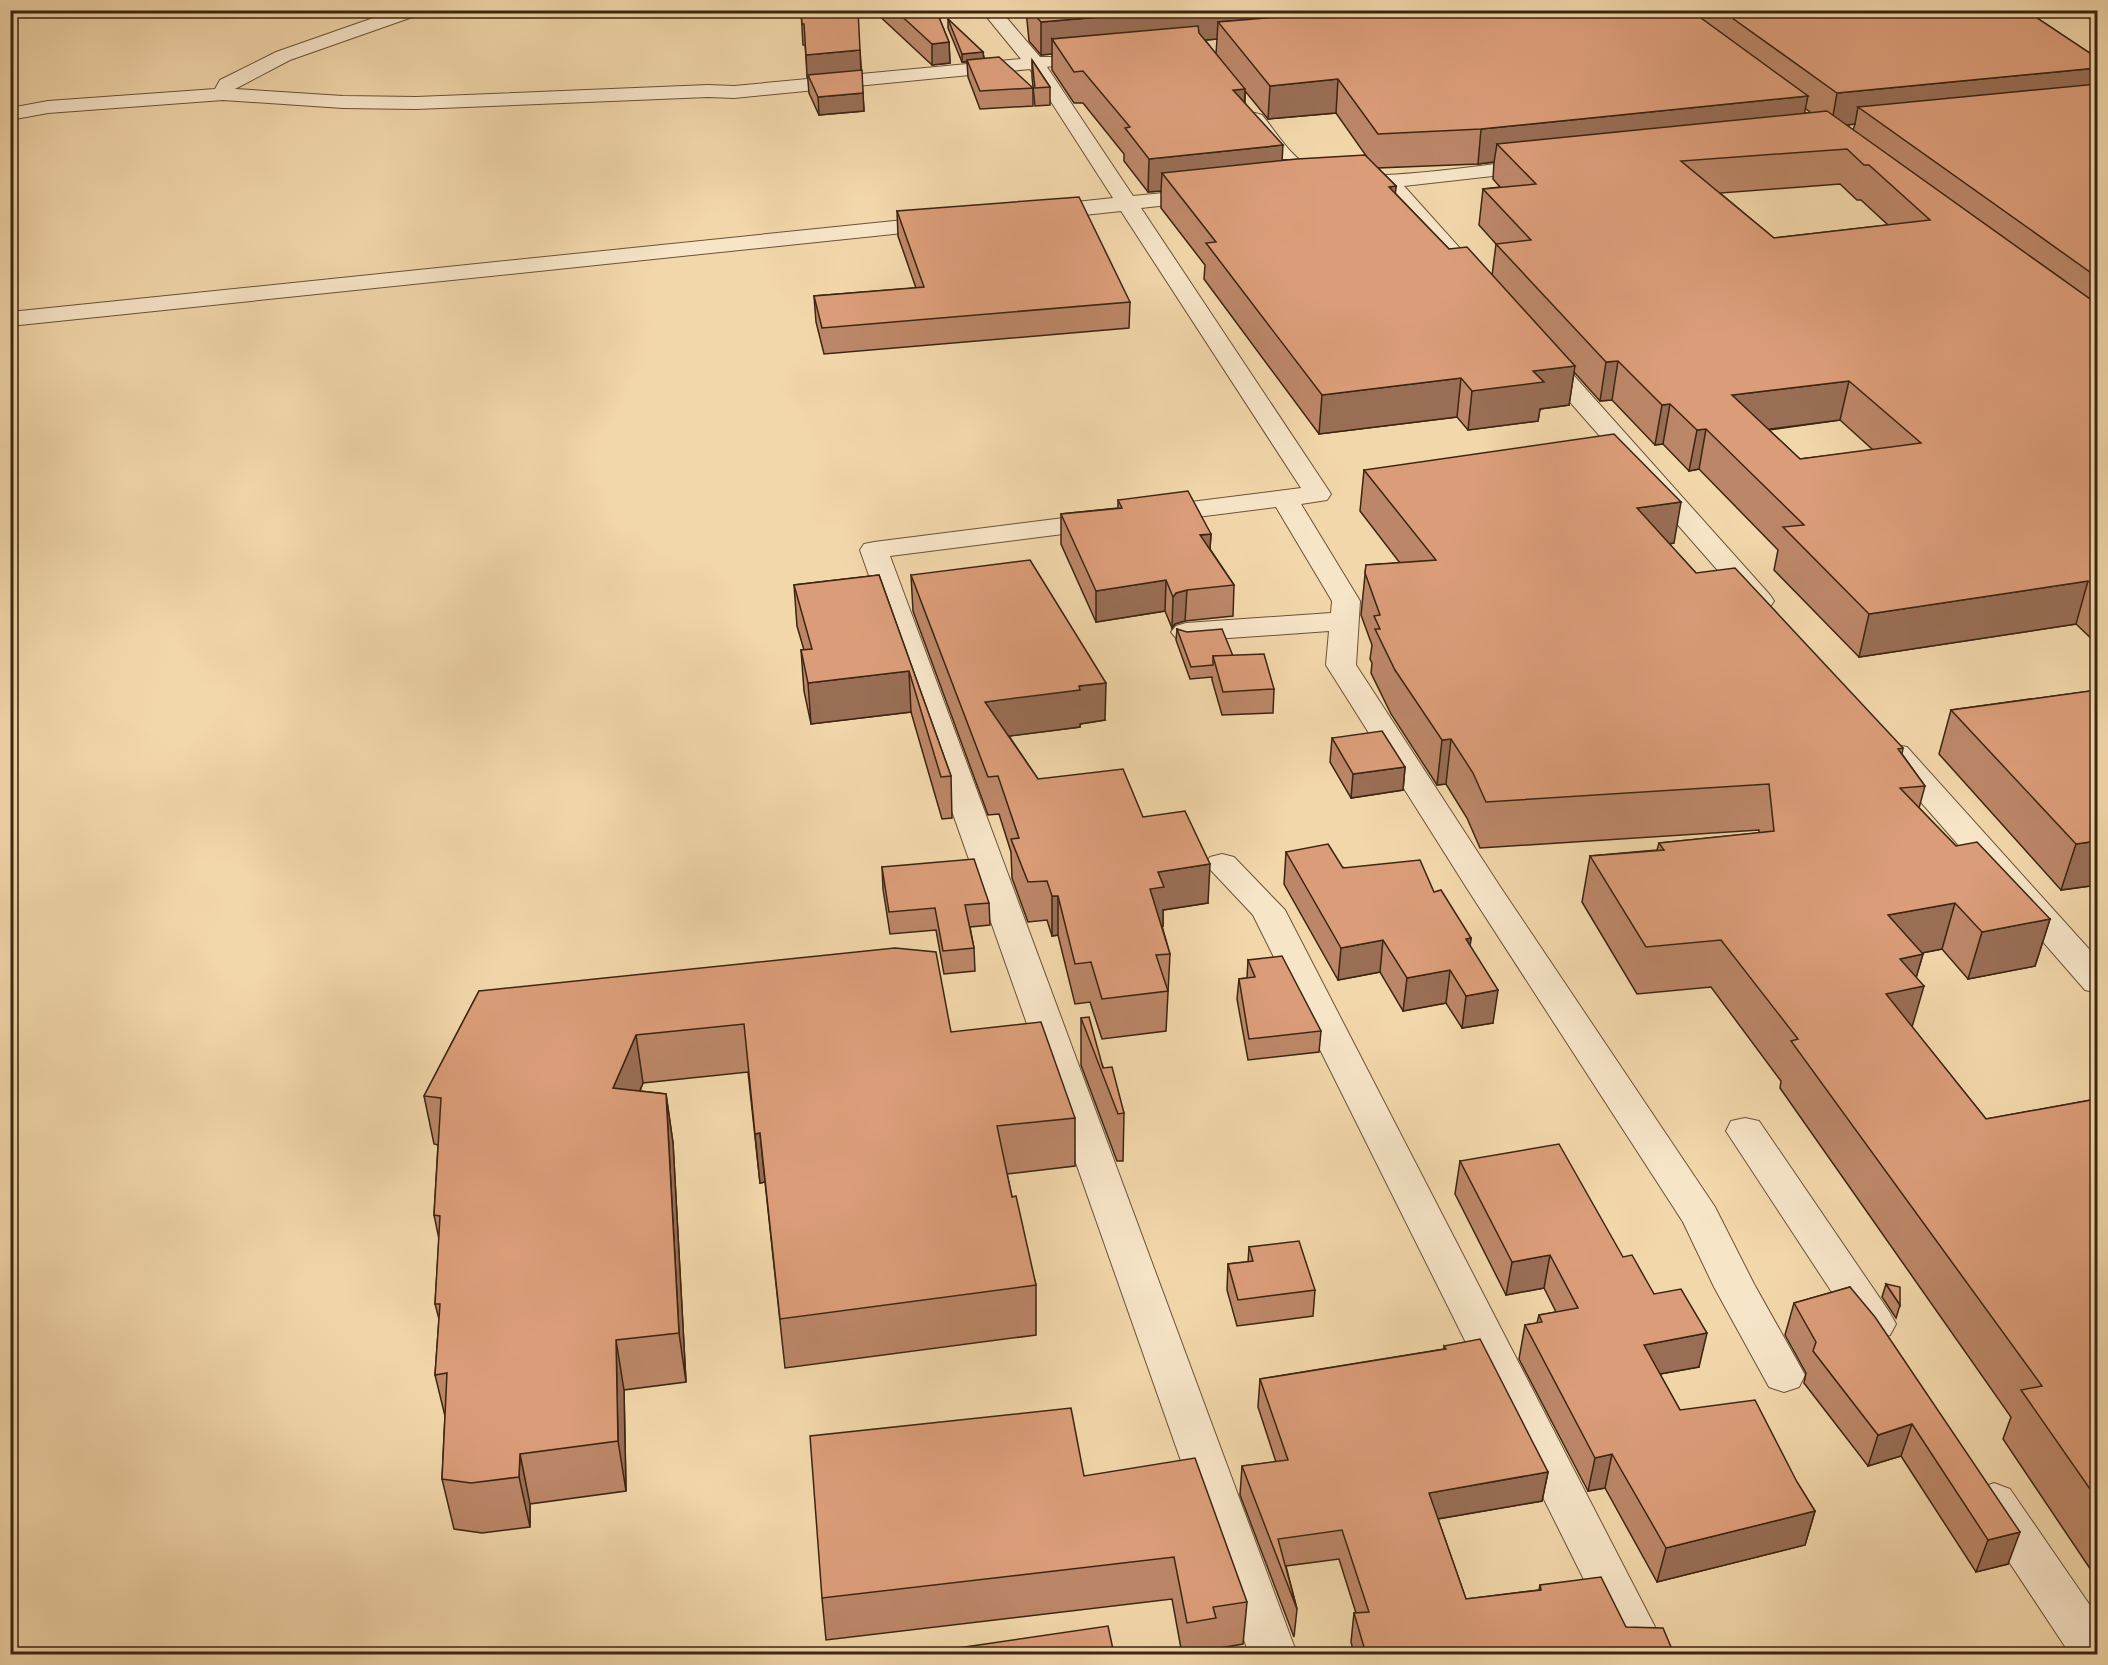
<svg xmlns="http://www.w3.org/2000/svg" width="2108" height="1665" viewBox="0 0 2108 1665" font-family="Cardo,serif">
  <rect width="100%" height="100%" fill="#f2d7aa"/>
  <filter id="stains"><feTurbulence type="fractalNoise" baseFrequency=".00333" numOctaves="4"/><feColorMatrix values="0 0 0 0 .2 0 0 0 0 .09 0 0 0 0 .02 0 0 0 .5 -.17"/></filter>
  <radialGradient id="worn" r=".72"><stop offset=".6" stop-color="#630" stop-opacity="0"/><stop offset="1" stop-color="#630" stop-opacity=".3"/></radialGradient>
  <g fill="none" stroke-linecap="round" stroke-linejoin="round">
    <g stroke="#6a5237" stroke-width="2">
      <g id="street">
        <path d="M396,10H424L421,14L290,60L235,89L343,96L416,97L708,85L734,86L1021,59L981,10H1000L1040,57H1058L1061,61L1058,65L1047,67L1133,196L1205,189L1213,190L1216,195L1213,200L1141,208L1331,494L1327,500L1301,504L1360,601L1356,665L1501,888L1715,1207L1754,1284L1805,1375L1799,1387L1784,1392L1769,1387L1714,1287L1683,1222L1468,890L1326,665L1329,631L1186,641L1176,638L1171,632L1176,626L1186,623L1331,613L1332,601L1276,507L890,556L1297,1654H1249L860,550L864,544L874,542L1301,488L1121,211L1039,220L1031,218L1028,213L1031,208L1039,206L1113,198L1030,69L734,98L708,97L416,109L343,108L223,100L48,113L10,120V108L48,101L215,89L220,80L276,52Z"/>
        <path d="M1255,113L1262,115C1277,133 1291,158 1312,168C1354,187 1487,164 1537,159L1544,161L1547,165L1544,169L1537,171L1404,186L1484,275L1487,280L1484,285L1476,287L1468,285L1382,187C1353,187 1306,190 1283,167C1269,154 1256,135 1245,119L1248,115Z"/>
        <path d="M943,216L951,218L954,223L951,228L10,326V312Z"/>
        <path d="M1542,348L1551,350L1770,595L1774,601L1770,607L1760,610L1750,607L1533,360L1530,355L1533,350Z"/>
        <path d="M1896,745L1907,747L2098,959V993L2085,990L1885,761L1880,754L1885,747Z"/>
        <path d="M1222,854L1234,857L1285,910L1669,1654H1621L1253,915L1205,864L1210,857Z"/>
        <path d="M1745,1118L1759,1121L1890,1313L1896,1324L1890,1335L1875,1340L1860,1335L1726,1131L1731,1121Z"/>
        <path d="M1994,1483L2010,1489L2098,1617V1654H2070L1978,1515L1971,1502L1978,1489Z"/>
      </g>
    </g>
    <use href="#street" fill="#f7e5c8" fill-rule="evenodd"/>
  </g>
  <g fill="#bc8768" stroke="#3c2511" stroke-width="1.5" fill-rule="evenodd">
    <path d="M801,10L860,50L864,111L819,115L809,93L805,45H803Z"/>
    <path d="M873,10H936L949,42L950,63L932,65Z"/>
    <path d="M1026,10H2025L2097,58V644L2076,624L1859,657L1774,570L1778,550L1699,469L1689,471L1663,444L1655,445L1612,400L1600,401L1574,372L1569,405L1540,409L1538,421L1468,430L1457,417L1319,434L1204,279L1205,265L1161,208V191L1148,192L1124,161V154L1083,103H1074L1052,70V54L1041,55L1029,41ZM1217,39L1216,54L1205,40ZM1245,91L1268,119L1336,113L1367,157L1282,160L1245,103ZM1805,108L1811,113H1804ZM1855,124L1853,130L1847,125ZM1494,162L1493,179L1500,187L1483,189L1479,225L1496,244L1492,276L1449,249L1395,193L1396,186L1378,168L1478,164ZM1840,184L1857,200H1861L1888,225L1774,238L1720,193ZM1840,420L1873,450L1800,459L1769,430Z"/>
    <path d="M2076,10H2097V23Z"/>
    <path d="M948,19L983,52L984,58L1033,88V106L980,109L968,77L967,62H962L948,28Z"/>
    <path d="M1032,60L1050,87V105L1035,106L1032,77Z"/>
    <path d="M897,211L1130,302L1129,328L824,354L816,322L814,296L916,288L898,236Z"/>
    <path d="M1364,470L1674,543L1669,544L1696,573L1903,748L1902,754L1925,786L1919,808L1956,846L2050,919L2035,966L1968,979L1942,949L1921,953L1923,954L1916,978L1912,1027L1986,1119L2097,1099V1579L2003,1439L2011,1417L1780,1088L1781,1081L1711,987L1637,994L1582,902L1590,856L1657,850L1659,843L1759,833V830L1480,848L1467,818L1446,784L1437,785L1391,714L1371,673L1372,663L1370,659L1372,645L1361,615L1366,565L1400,563L1360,511Z"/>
    <path d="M1118,500L1211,534L1210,549L1234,585L1233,616L1185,621L1175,624L1172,628L1165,611L1096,622L1061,544V514L1118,508Z"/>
    <path d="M879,575L951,776L952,818L942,819L911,712L811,724L804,691L801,650H804L797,626L794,585Z"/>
    <path d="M911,575L1105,720L1080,724V727L1009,736L1038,779L1143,817L1208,903L1163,910V926H1162L1170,954L1166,1031L1102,1039L1090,1002L1075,1004L1058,935L1052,936L1047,920L1028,922L1012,878L1011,852L999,814L988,815L913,611Z"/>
    <path d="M1177,629L1233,656L1274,689L1273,713L1222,715L1212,680V677L1190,679L1176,640Z"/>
    <path d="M2097,690V885L2061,890L1939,754L1951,710Z"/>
    <path d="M1332,738L1405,767L1403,790L1351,798L1330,762Z"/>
    <path d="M1286,852L1434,892L1471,938L1470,946L1493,1023L1462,1028L1446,1003L1403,1011L1380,972L1338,980L1284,884Z"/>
    <path d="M882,867L989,903L990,925L970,927L974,948L975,971L944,974L936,930L890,934L883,889Z"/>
    <path d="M1248,960L1321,1031L1319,1052L1248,1060L1237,999L1239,979L1247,978Z"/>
    <path d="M479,991L951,1032L1075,1118V1166L1007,1174L1012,1197L1036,1285V1335L785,1368L765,1182L760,1183L748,1072L643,1083L640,1091L666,1094L673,1143L686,1382L624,1390L626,1491L530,1504V1527L482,1533L454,1529L442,1479L445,1416L435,1375L439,1319L435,1304L439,1239L434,1215L438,1145L434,1144L424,1096Z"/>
    <path d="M1081,1018L1124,1113L1123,1161H1117L1081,1065Z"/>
    <path d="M1460,1161L1623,1257L1654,1294L1699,1367L1660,1374L1680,1410L1797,1482L1815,1511L1805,1545L1657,1582L1605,1488L1588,1491L1519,1359L1525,1325L1537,1323L1539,1315L1556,1312L1544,1288L1506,1295L1455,1194Z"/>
    <path d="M1249,1247L1315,1290L1313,1316L1237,1326L1227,1290L1228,1264L1248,1262Z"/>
    <path d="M1886,1284L1900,1305L1896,1318L1882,1297Z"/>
    <path d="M1850,1287L2008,1564L1976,1572L1901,1456L1868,1466L1804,1383L1806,1373L1785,1335L1794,1303Z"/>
    <path d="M1444,1346L1548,1472L1542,1501L1438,1519L1466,1599L1539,1590L1540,1585L1626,1627L1674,1654H1354L1351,1642L1354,1613H1356L1339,1559L1286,1566L1297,1609L1294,1637L1240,1495L1242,1466L1276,1462L1258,1407L1260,1379L1444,1349Z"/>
    <path d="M1084,1476L1247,1602L1243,1644L1214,1649L1213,1654H1182L1172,1599L826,1640L822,1598Z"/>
  </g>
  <g fill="#996e55" stroke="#3c2511" stroke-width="1.5">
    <path d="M1182,10H1391L1218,22L1217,39L1062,53L1052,39V54L1041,55V22Z"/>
    <path d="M949,42L950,63L932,65V44Z"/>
    <path d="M860,50L861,72L807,77L806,55Z"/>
    <path d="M983,52L984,60L962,62V54Z"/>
    <path d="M2097,68V101L1858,107L1855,124L1831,127L1837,93Z"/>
    <path d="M1338,79L1336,113L1268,119L1270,86Z"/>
    <path d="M1245,89L1244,121L1233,90Z"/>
    <path d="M863,93L864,111L819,115L818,97Z"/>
    <path d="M1808,96L1801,130L1497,144L1494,162L1478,164L1481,129Z"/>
    <path d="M1283,145L1281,178L1162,173L1161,191L1148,192L1149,159Z"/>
    <path d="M1396,186L1393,221L1389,187Z"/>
    <path d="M1618,361L1612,400L1600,401L1606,362Z"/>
    <path d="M1575,366L1569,405L1540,409L1538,421L1468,430L1472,391L1533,371Z"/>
    <path d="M1461,378L1457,417L1319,434L1322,395Z"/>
    <path d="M1849,381L1840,420L1725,435L1732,395Z"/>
    <path d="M1670,404L1663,444L1655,445L1662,405Z"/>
    <path d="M1706,429L1699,469L1689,471L1697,430Z"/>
    <path d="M1681,502L1674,543L1630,550L1637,508Z"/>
    <path d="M1211,534L1209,563L1200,535Z"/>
    <path d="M1166,580L1165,611L1096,622V591Z"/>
    <path d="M2088,581L2076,624L1859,657L1869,614Z"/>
    <path d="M1187,590L1185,621L1175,624L1172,628L1173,597L1176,593Z"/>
    <path d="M909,671L911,712L811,724L808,683Z"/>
    <path d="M1106,683L1105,720L1080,724V727L986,739L985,702L1079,686Z"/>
    <path d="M1451,739L1446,784L1437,785L1442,740Z"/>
    <path d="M1405,767L1403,790L1351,798L1353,774Z"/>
    <path d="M2097,841V885L2061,890L2076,844Z"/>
    <path d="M1210,864L1208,903L1163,910V926L1149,928L1150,889L1158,872Z"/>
    <path d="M1052,896H1058V935L1052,936Z"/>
    <path d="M1955,903L1942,949L1876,962L1888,915Z"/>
    <path d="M2050,919L2035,966L1968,979L1982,932Z"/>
    <path d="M1471,938L1467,971L1466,939Z"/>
    <path d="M1383,940L1380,972L1338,980L1341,948Z"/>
    <path d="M1923,954L1913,988L1924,986L1910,1034L1886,994L1900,959Z"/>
    <path d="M1450,970L1446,1003L1403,1011L1407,978Z"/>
    <path d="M1498,990L1493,1023L1462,1028L1466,996Z"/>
    <path d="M636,1035L643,1083L620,1137L613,1088Z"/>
    <path d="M666,1094L673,1143L686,1382L679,1333Z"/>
    <path d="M760,1133L765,1182L760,1183L755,1134Z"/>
    <path d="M1550,1255L1544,1288L1506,1295L1512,1262Z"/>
    <path d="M1707,1333L1699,1367L1637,1378L1644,1345Z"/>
    <path d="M616,1340L624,1390L626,1491L618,1441Z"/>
    <path d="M1912,1424L1901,1456L1868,1466L1878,1435Z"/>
    <path d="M520,1454L530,1504V1527L519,1477Z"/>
    <path d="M1612,1454L1605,1488L1588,1491L1595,1458Z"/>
    <path d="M1548,1472L1542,1501L1425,1521L1429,1493Z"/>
    <path d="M1815,1511L1805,1545L1657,1582L1666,1548Z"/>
    <path d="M2020,1532L2008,1564L1976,1572L1988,1540Z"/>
  </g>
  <g fill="#db9d79" stroke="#3c2511" stroke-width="1.5" fill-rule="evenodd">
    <path d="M801,10H858L860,50L806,55L804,24H802Z"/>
    <path d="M895,10H936L949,42L932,44Z"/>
    <path d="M1030,10H1182L1041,22Z"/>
    <path d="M1362,10H1690L1808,96L1481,129L1378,134L1338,79L1270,86L1218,22Z"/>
    <path d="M1721,10H2025L2097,58V68L1837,93Z"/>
    <path d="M948,19L983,52L962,54Z"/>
    <path d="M1198,26L1199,33L1245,89L1233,90L1283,145L1149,159L1125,128L1130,127L1083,71L1074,72L1052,39Z"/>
    <path d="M999,57L1033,88L980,91L967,60Z"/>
    <path d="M1032,60L1050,87L1035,88Z"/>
    <path d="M862,70L863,93L818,97L808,75Z"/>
    <path d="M2097,84V277L1858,107Z"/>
    <path d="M1827,111L2097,304V589L2088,581L1869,614L1783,527L1804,525L1706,429L1697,430L1670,404L1662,405L1618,361L1606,362L1496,244L1531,240L1483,189L1536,184L1497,144ZM1847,149L1864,165H1869L1930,220L1774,238L1681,161ZM1849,381L1921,443L1800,459L1732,395Z"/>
    <path d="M1365,155L1396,186L1389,187L1449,249L1467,247L1575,366L1533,371L1544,382L1472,391L1461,378L1322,395L1206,243L1216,242L1162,173L1297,159Z"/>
    <path d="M1079,197L1130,302L822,328L814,296L924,287L897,211Z"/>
    <path d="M1614,434L1681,502L1637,508L1696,573L1735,568L1903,748L1898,749L1925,786L1900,788L1956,846L1977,842L2050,919L1982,932L1955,903L1888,915L1923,954L1900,959L1924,986L1886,994L1986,1119L2097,1099V1499L2021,1390L2042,1386L1791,1041L1798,1039L1721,940L1646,947L1590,856L1664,850L1659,843L1774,831L1769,784L1486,802L1473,773L1451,739L1442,740L1395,670L1375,629H1380L1374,616L1380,615L1365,573L1366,565L1436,560L1364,470Z"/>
    <path d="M1188,491L1211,534L1200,535L1234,585L1187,590L1176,593L1173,597L1166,580L1096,591L1061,514L1122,508L1118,500Z"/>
    <path d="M1030,560L1106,683L1079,686L1080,690L985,702L1038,779L1123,769L1143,817L1185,811L1210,864L1158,872L1164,887L1150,889L1170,954L1156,955L1168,991L1102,999L1091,962L1075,964L1058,896H1052L1047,881L1028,882L1011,839L1019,838L998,776L988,777L911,575Z"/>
    <path d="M879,575L951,776L941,777L909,671L808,683L801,650L812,649L794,585Z"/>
    <path d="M1177,629L1187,632L1222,629L1233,656H1213V665L1191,667Z"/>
    <path d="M1264,654L1274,689L1223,692L1213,656Z"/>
    <path d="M2097,690V841L2076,844L1951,710Z"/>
    <path d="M1382,731L1405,767L1353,774L1332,738Z"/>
    <path d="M1328,844L1343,868L1420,860L1434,892L1441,890L1471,938L1466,939L1498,990L1466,996L1450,970L1407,978L1383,940L1341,948L1286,852Z"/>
    <path d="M974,859L989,903L965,905L974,948L943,951L935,908L889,912L882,867Z"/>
    <path d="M895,948L936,952L951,1032L1041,1022L1075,1118L997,1126L1012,1197L1016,1196L1036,1285L780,1319L760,1133L755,1134L744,1024L636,1035L613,1088L666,1094L679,1333L616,1340L618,1441L520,1454L519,1477L471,1483L442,1479L447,1373L435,1375L440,1304H435L440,1216L434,1215L441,1098L424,1096L479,991Z"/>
    <path d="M1282,956L1321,1031L1249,1039L1239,979L1255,977L1248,960Z"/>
    <path d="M1089,1017L1103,1068L1112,1067L1124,1113L1118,1114L1081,1018Z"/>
    <path d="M1559,1144L1623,1257L1632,1255L1654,1294L1681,1289L1707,1333L1644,1345L1680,1410L1755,1400L1797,1482L1815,1511L1666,1548L1612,1454L1595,1458L1525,1325L1542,1322L1539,1315L1578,1308L1550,1255L1512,1262L1460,1161Z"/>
    <path d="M1299,1241L1315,1290L1238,1300L1228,1264L1253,1261L1249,1247Z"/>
    <path d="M1886,1284L1900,1287V1305Z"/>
    <path d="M1850,1287L1875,1317L2020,1532L1988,1540L1912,1424L1878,1435L1813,1351L1816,1342L1794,1303Z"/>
    <path d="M1480,1339L1548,1472L1429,1493L1466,1599L1541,1590L1540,1585L1601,1577L1626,1627L1663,1628L1674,1654H1366L1354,1613L1369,1612L1342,1530L1278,1539L1297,1609L1242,1466L1288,1460L1260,1379L1446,1349L1444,1346Z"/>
    <path d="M1071,1408L1084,1476L1195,1458L1247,1602L1213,1607L1216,1618L1187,1623L1174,1557L822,1598L810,1436Z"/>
    <path d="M1108,1626L1114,1654H924V1653Z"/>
  </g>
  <rect width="2108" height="1665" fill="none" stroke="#f2d7aa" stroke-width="36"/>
  <rect x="12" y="12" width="2084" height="1641" fill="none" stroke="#3c2511" stroke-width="3"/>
  <rect x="18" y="18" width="2072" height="1629" fill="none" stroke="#3c2511" stroke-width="1.5"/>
  <rect width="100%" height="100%" filter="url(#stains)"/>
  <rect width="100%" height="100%" fill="url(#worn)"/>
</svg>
